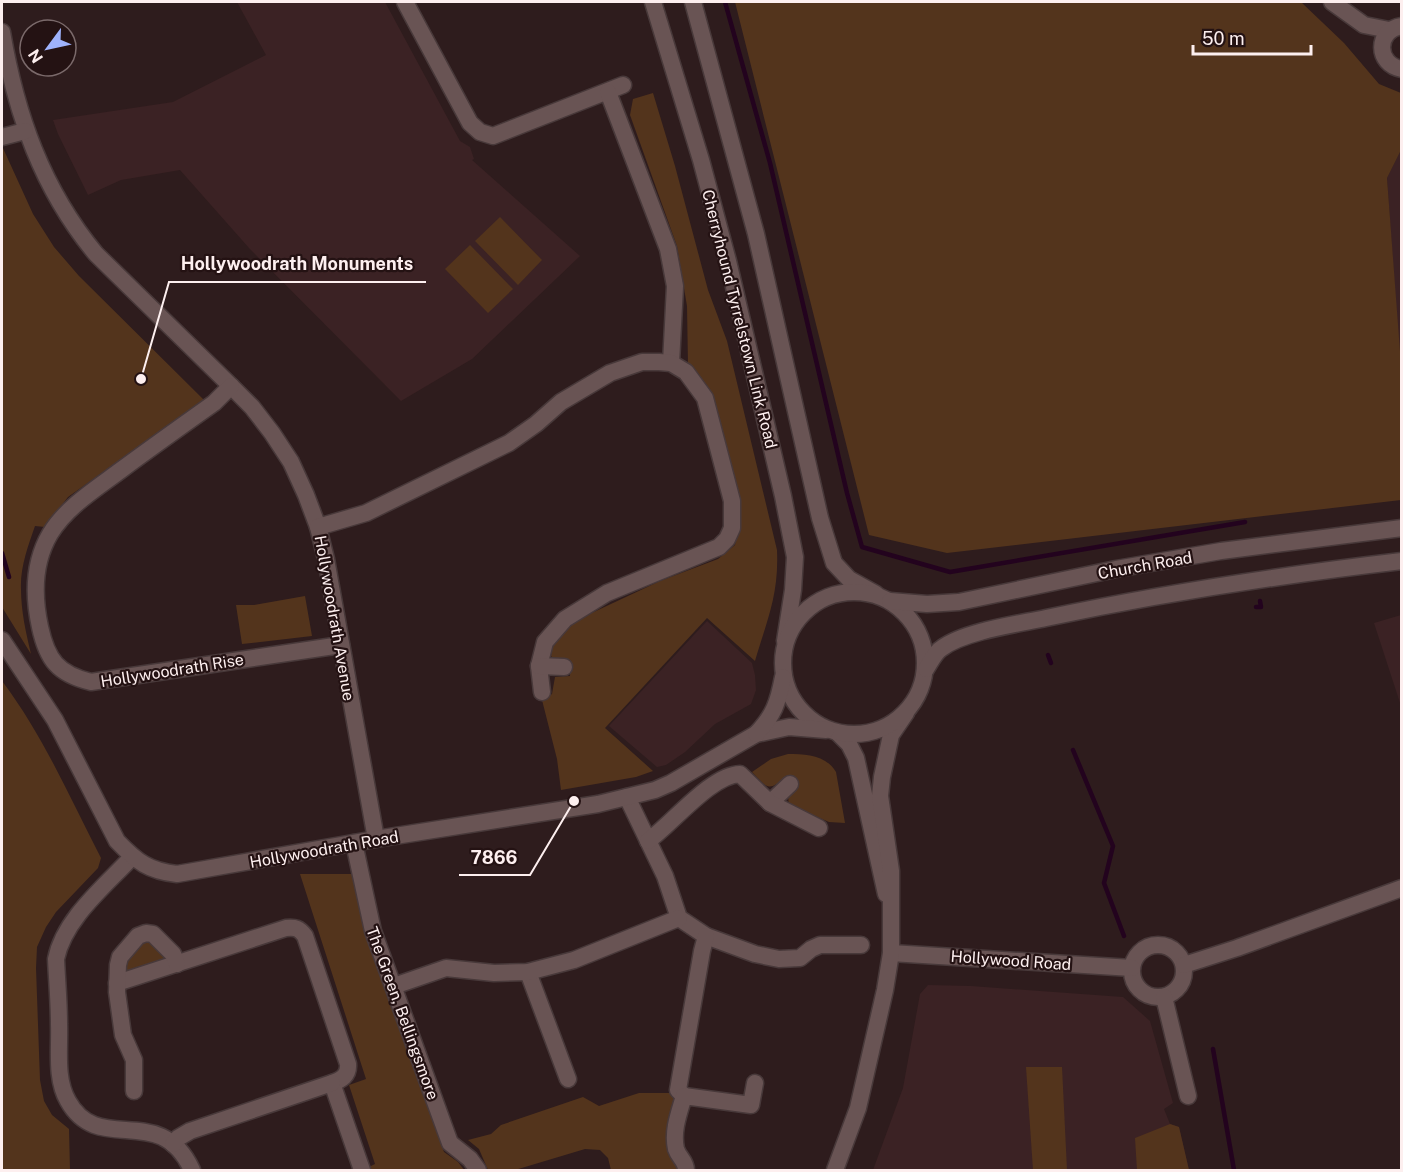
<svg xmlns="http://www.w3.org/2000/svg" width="1403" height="1172" viewBox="0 0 1403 1172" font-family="'Public Sans',sans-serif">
  <rect width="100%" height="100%" fill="#2e1c1d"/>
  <g fill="#3b2224">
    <path d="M237,2H385L460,141L470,147L474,159L472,160L580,256L472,359L401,401L249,248L180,170L121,180L88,195L58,134L53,120L173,102L266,55Z"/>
    <path d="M1401,150V378L1387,178Z"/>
    <path d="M1401,615H1402L1401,706L1374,623Z"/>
    <path d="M707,621L752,663L755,675L756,690L751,704L715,724L685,752L666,765L657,767L609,726Z"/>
    <path d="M928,985L971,986L1123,997L1150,1021L1173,1103L1164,1109L1170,1124L1179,1127L1189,1170H873L903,1088L920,994Z"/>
  </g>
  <g fill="#53341c">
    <path d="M735,2H1301L1344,43L1379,84L1401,93V150L1387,178L1402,378L1401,500L947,553L869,535Z"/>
    <path d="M653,93L675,166L708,290L727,341L777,550C779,595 767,620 755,661L707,618L605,728L653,771L636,777L561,790L557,759L542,700L552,694L555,677L570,676V664L557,662L551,656L553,643L560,633L581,618L660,581L718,559L735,545L740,517L716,413L706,384L688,365L687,306L677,246L630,115L633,99Z"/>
    <path d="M2,146L33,214L54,247L79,276L204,400L68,497L45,527L35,526C28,546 20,568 21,589C21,611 26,633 31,654L2,607Z"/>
    <path d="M500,217L542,260L518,285L475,241Z"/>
    <path d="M470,245L513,289L488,313L445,269Z"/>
    <path d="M305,596L312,636L242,644L236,605H254Z"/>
    <path d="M2,681C43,735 70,798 101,858L98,868L56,912L46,927L37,947L36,968L40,1080L44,1101L52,1115L69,1129L70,1170H2Z"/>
    <path d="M788,754C806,754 826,755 836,772L845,823L829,822L789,805L788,797L798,788L787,776C768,792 768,789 752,772L771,759Z"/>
    <path d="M300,874H352L376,963L444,1152L458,1162L464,1170H369L367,1168L375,1164L349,1085L366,1079Z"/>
    <path d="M148,941L166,956V961L129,974L125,970L126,962L144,942Z"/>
    <path d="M1026,1067H1062L1067,1170H1033Z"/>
    <path d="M639,1093H677L679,1170H611L608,1158L600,1150L585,1149L515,1170H488L479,1149L468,1140L491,1134L501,1125L583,1097L599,1106Z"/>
    <path d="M1170,1124L1179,1127L1189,1170H1137L1135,1138Z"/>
  </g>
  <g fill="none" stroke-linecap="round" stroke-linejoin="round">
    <g stroke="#23031e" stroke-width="4.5">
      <path d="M725,2L770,163L847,493L862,547L950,572L1245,522"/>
      <path d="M2,553L9,577"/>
      <path d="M1256,607H1261L1260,601"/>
      <path d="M1048,655L1051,663"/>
      <path d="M1073,750L1113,846L1104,883L1124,936"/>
      <path d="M1213,1049L1234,1170"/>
    </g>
    <g stroke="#48393a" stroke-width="19">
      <g id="minor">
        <path d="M405,2L470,123L480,132L493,136L623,85"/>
        <path d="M1332,2L1364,25L1389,30"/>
        <path d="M1402,26C1375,30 1376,65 1402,69"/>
        <path d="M2,32C16,114 42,189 96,254L231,386L252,407L272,433L291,462L306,495L318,527L326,559L376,839"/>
        <path d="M608,92L668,249L675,286L671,363"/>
        <path d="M2,137L25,131"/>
        <path d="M231,386L214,403C183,425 152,447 121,470C97,488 66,507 50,534C33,563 33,595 40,627C47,660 58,674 91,682L341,645"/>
        <path d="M318,527L366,513L509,443L536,424L561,402L610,373L642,362H659L671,363L686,372L705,398L732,501V528L727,539L719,547L607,593L565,619L545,642L539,666L542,692"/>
        <path d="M539,666L564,667"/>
        <path d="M627,797L665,876L679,918L706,936L755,954L779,959L800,958L811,949L820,945H861"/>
        <path d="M770,803L790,784"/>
        <path d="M648,841C673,823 711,775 740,774L770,803L819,828"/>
        <path d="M354,843L373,931L450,1143L470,1159L478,1170"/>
        <path d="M132,857C105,886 64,919 56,959C57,981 59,1002 59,1024C60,1048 55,1079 68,1101C99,1157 160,1100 192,1170"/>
        <circle cx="1158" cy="971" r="26"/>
        <path d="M891,953L1132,968"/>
        <path d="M1184,965L1237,948L1402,888"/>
        <path d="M528,972L568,1079"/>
        <path d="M117,983L286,928C295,927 299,928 305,936L348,1064C349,1076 341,1080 332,1083L362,1170"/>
        <path d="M394,986L446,968L494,973L528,972L574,960L679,918"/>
        <path d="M1164,997L1188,1096"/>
        <path d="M134,1091V1060L123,1035L117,992L118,965L120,957L138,936L146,933L153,934L173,954L177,964"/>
        <path d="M684,1096L678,1090L702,951L706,936"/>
        <path d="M173,1144L178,1138L190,1131L332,1083"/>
        <path d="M686,1170C686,1161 679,1158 676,1149C672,1131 679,1113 684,1096L751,1105L755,1083"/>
      </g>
    </g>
    <g stroke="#48393a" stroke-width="19">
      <g id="tertiary">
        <path d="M653,2L701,160L728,261L783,496L795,557L793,590L785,641"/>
        <path d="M693,2L756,234L820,518L834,563L849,579L876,594"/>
        <path d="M838,733L849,744L856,758L886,894"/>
        <path d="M835,1170L858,1108L885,990L891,953V871L880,796L882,777L891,735L906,713"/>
      </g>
    </g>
    <g stroke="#48393a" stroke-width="19">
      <g id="secondary">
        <circle cx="854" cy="663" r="71"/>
        <path d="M890,601L927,604L959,602L1116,569L1221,551L1402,528"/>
        <path d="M2,640L55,720L117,841C137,862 149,871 177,874L376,839L598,804L655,790L671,783L756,734L789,727L826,730"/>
        <path d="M926,669C930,663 935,652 942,648C965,631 1018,624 1046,618C1164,593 1282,575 1402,561"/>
        <path d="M756,734C774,715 778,703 783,677"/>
      </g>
    </g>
    <use href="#minor" stroke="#695454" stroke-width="16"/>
    <use href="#tertiary" stroke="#695454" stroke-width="16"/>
    <use href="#secondary" stroke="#695454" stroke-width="16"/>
  </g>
  <g text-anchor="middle" stroke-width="4.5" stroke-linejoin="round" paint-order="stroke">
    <g font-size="16" fill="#fdefef" stroke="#241213">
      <text transform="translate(740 319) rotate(76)" y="6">Cherryhound Tyrrelstown Link Road</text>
      <text transform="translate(1145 565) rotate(-10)" y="6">Church Road</text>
      <text transform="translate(335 618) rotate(80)" y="6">Hollywoodrath Avenue</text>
      <text transform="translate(172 670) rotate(-9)" y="6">Hollywoodrath Rise</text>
      <text transform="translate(324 849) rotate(-10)" y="6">Hollywoodrath Road</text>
      <text transform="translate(1011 960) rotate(4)" y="6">Hollywood Road</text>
      <text transform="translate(403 1013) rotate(70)" y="6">The Green, Bellingsmore</text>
    </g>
  </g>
  <path fill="none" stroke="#fdefef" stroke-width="2" d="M141 379L169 282H426M574 801L530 875H459"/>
  <g fill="#fdefef" stroke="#241213" stroke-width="2">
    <circle cx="141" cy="379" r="6"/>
    <circle cx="574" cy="801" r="6"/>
  </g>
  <g font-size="18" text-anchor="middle" font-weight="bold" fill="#fdefef" stroke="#241213" stroke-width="4.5" stroke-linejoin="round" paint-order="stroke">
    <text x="297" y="270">Hollywoodrath Monuments</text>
    <text x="494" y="864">7866</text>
  </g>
  <rect width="1403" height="1172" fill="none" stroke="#fdefef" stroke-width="6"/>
  <g transform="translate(48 48) rotate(237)"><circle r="28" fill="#241213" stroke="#7b6a6b" stroke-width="1.5"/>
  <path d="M0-4.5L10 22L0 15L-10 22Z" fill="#9fb3fd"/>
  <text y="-9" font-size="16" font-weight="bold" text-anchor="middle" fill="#fdefef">N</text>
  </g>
  <path d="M1193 45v9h118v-9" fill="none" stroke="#fdefef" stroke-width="3"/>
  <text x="1202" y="45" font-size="18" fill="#fdefef" stroke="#241213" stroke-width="4.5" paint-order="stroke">50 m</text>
</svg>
